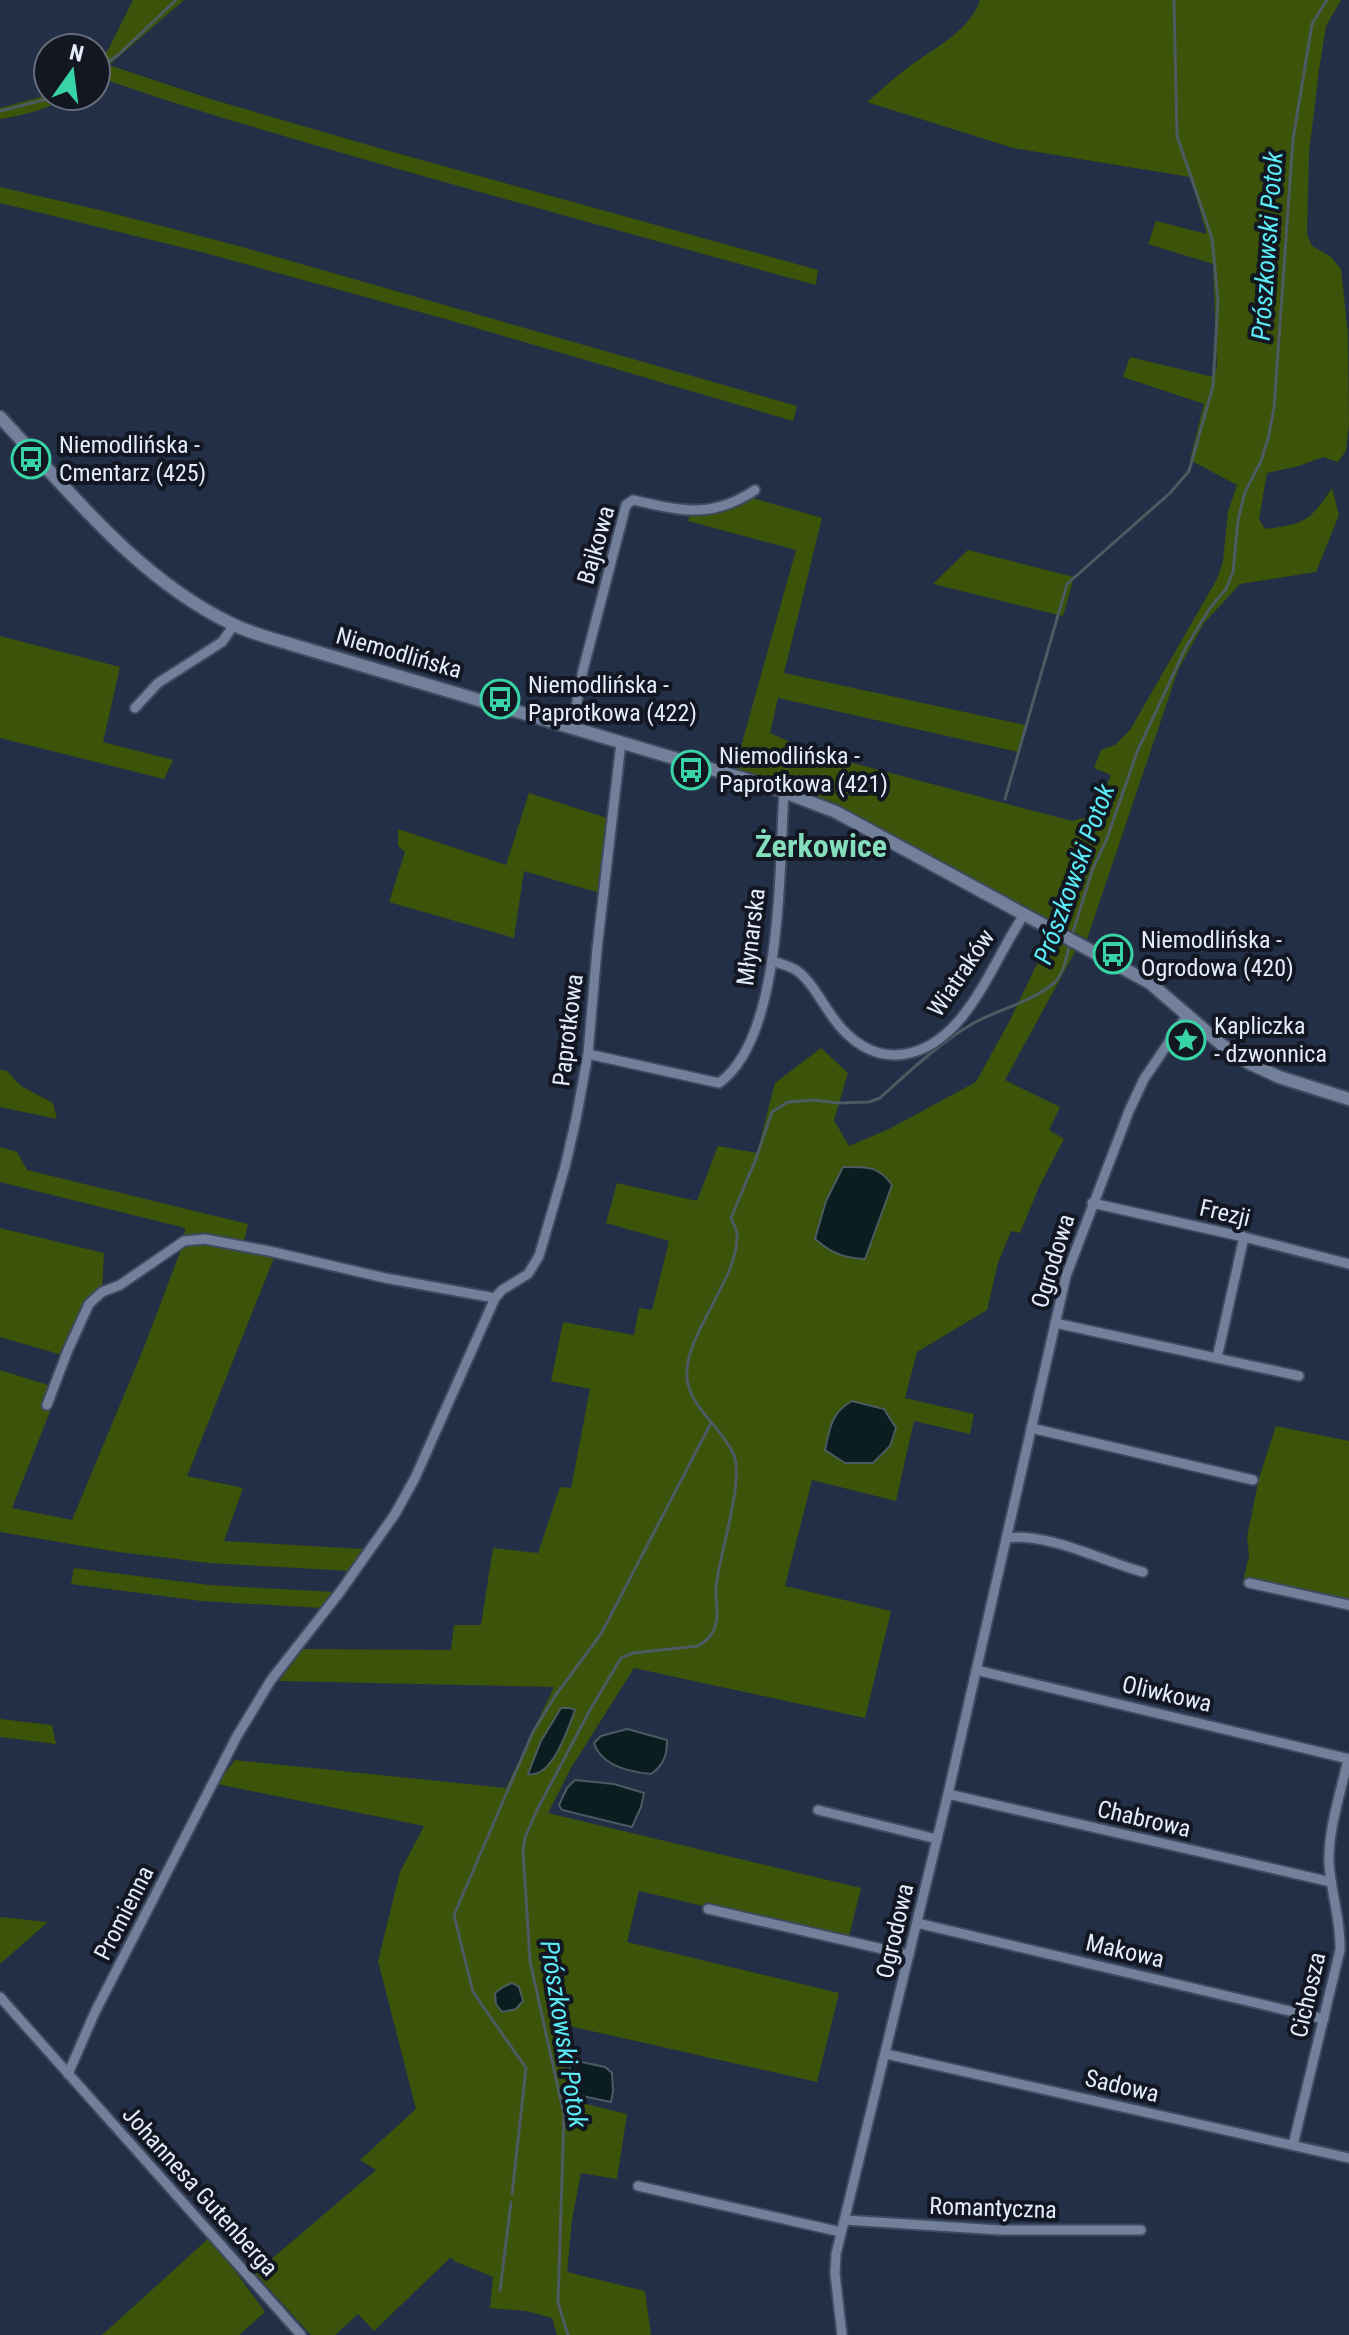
<svg xmlns="http://www.w3.org/2000/svg" width="1349" height="2335" viewBox="0 0 1349 2335" font-family="'Roboto Condensed',sans-serif">
  <rect width="100%" height="100%" fill="#232f46"/>
  <g fill="#3c530a" fill-rule="evenodd">
    <path d="M133,0H184L109,65L214,100L382,149L818,270L816,285C667,244 518,203 370,161C278,134 186,109 96,76V63L108,50Z"/>
    <path d="M980,0H1341L1326,26L1319,70L1309,153L1307,234L1312,246L1330,256L1341,269L1348,333L1349,425L1346,451L1338,462L1323,457L1299,466L1267,473L1259,519L1265,529C1305,524 1309,522 1332,488L1339,515L1316,572L1240,584L1204,623L1178,670L1087,939L1021,904L916,856L786,784L735,768L796,550L688,521L691,510L746,496L822,518L784,673L1025,725L1018,752L778,698L770,733L813,752L845,761L1072,821L1095,815L1111,775L1094,768L1101,750L1115,745L1130,730L1217,579L1223,561L1228,512L1237,485L1190,460L1204,404L1123,377L1130,357L1213,377L1217,367L1213,264L1148,244L1156,221L1207,234L1190,177L1013,148L867,102C878,93 889,82 901,73C927,51 969,34 980,0Z"/>
    <path d="M48,95L67,96C48,110 23,115 0,119V108Z"/>
    <path d="M0,187L104,211L235,245L797,406L793,421L449,320L201,252L0,203Z"/>
    <path d="M968,550L1074,577L1063,616L933,584Z"/>
    <path d="M0,636L120,667L103,742L173,760L164,779L0,738Z"/>
    <path d="M529,793L607,818L603,894L524,871L514,938L389,902L405,852L398,846V829L506,865Z"/>
    <path d="M1050,937L1076,950L1005,1080L1060,1107L1049,1130L1064,1139L1039,1187L1020,1233L1011,1231L998,1263L987,1310L917,1352L905,1398L974,1414L970,1434L914,1421L896,1501L812,1480L785,1586L891,1611L865,1718L634,1668L571,1768L548,1813L861,1888L848,1940L639,1891L627,1942L839,1993L817,2082L556,2023L574,2101L627,2114L617,2179L581,2173L572,2220L567,2272L645,2291L651,2335H557L552,2318L526,2311L490,2308L493,2277L454,2261L451,2257L374,2331L358,2314L335,2335H311L255,2273L376,2170L360,2160L416,2109L378,1961L400,1872L424,1826L217,1784L235,1760L506,1788L554,1687L279,1681L303,1649L451,1650L454,1625H481L493,1548L538,1553L560,1487L571,1488L590,1389L551,1381L563,1322L634,1335L639,1308L652,1310L669,1241L606,1223L617,1183L697,1201L718,1146L757,1153L775,1083L821,1048L848,1073L834,1120L849,1146L889,1129L976,1082L1009,1022ZM843,1167L891,1185L879,1218L826,1201Z"/>
    <path d="M0,1070L7,1071L21,1086L53,1103L57,1119L0,1107Z"/>
    <path d="M0,1147L17,1152L27,1170L248,1224L243,1246L276,1253L187,1476L243,1488L224,1541L364,1549L350,1571L210,1563L118,1552L0,1532V1370L51,1386H60L12,1508L72,1520L144,1347L184,1242L185,1228L0,1182Z"/>
    <path d="M0,1228L104,1253L102,1292L62,1355L0,1337Z"/>
    <path d="M1276,1426L1349,1441V1608L1242,1585L1249,1556L1247,1537L1259,1478Z"/>
    <path d="M74,1568L209,1585L334,1592L323,1608L201,1601L71,1584Z"/>
    <path d="M0,1719L52,1725L56,1744L0,1737Z"/>
    <path d="M0,1917L48,1922L0,1964Z"/>
    <path d="M208,2239L228,2261L265,2312L239,2335H102Z"/>
  </g>
  <g fill="#0a1d1f" stroke="#4b5b61" stroke-width="2">
    <path d="M843,1167C866,1167 878,1165 892,1185L865,1259C844,1258 831,1253 815,1239L826,1201Z"/>
    <path d="M852,1401L884,1409L896,1428L890,1446L873,1463H845L825,1450C830,1427 831,1413 852,1401Z"/>
    <path d="M561,1708H570L575,1710C568,1729 552,1779 528,1774L541,1741Z"/>
    <path d="M627,1729L667,1740C667,1755 664,1765 651,1774C630,1772 601,1766 594,1743L601,1736Z"/>
    <path d="M575,1780L614,1784L644,1793L641,1807L632,1827L562,1810L559,1805L567,1788Z"/>
    <path d="M512,1983L519,1987L523,2001L516,2009L502,2012L496,2004L495,1993L503,1987Z"/>
    <path d="M572,2060L605,2067L612,2073L613,2092L611,2102L577,2095L569,2071Z"/>
  </g>
  <g fill="none" stroke-linecap="round" stroke-linejoin="round">
    <g stroke="#4b5b61" stroke-width="3">
      <path d="M96,71L118,55L176,0"/>
      <path d="M0,111L59,96"/>
      <path d="M1005,799L1067,584L1170,493L1189,471L1213,386L1218,301L1212,238L1177,136L1174,0"/>
      <path d="M1072,935L1093,868L1106,841L1137,752L1186,647L1210,608L1226,589L1233,572L1238,520L1245,492L1261,461L1268,439L1274,408L1293,139L1312,24L1327,0"/>
      <path d="M512,2194L526,2068L473,1992L454,1915L533,1732L555,1696L601,1634L711,1423"/>
      <path d="M500,2291L511,2202"/>
      <path d="M568,2335L558,2303L564,2115L530,1961L523,1850L525,1838L536,1812L591,1708L621,1658L633,1653L698,1646C707,1641 714,1634 716,1623C719,1612 715,1599 716,1587C719,1555 744,1483 734,1455C723,1429 695,1412 688,1384C677,1342 739,1281 737,1235C737,1230 733,1223 731,1218L755,1161L772,1112L788,1102L814,1100L838,1103L869,1102L880,1098C909,1072 938,1044 972,1024C998,1009 1031,1003 1055,982C1064,973 1067,955 1070,942"/>
    </g>
    <g stroke="#404a5e" stroke-width="13">
      <g id="minor">
        <path d="M135,708L158,683L222,642L234,625"/>
        <path d="M572,728L583,670L626,505L633,500C681,511 712,519 755,490"/>
        <path d="M773,961C780,964 790,966 796,970C815,983 827,1015 845,1032C862,1049 881,1058 905,1054C967,1044 993,959 1024,915"/>
        <path d="M588,1054L719,1083C783,1038 779,866 784,792"/>
        <path d="M1092,1203L1244,1237L1349,1264"/>
        <path d="M1055,1323L1299,1376"/>
        <path d="M1217,1358L1244,1237"/>
        <path d="M47,1405L68,1350L89,1304L102,1292L120,1285L184,1241L205,1239L269,1251L385,1278L495,1298"/>
        <path d="M1031,1428L1253,1480"/>
        <path d="M1007,1538C1047,1532 1102,1561 1143,1572"/>
        <path d="M1249,1583L1349,1605"/>
        <path d="M976,1670L1349,1759"/>
        <path d="M948,1794L1331,1882"/>
        <path d="M818,1810L937,1839"/>
        <path d="M708,1909L909,1955"/>
        <path d="M917,1923L1324,2019"/>
        <path d="M0,1997L301,2335"/>
        <path d="M886,2054L1349,2158"/>
        <path d="M68,2074L95,2012L237,1736L271,1680L340,1592L395,1514L415,1478L495,1298L502,1290L528,1274L539,1256L565,1167L576,1119L588,1054L597,949L621,743"/>
        <path d="M1293,2145L1340,1950C1341,1921 1331,1893 1329,1863C1328,1829 1341,1792 1348,1759"/>
        <path d="M638,2186L841,2232"/>
        <path d="M845,2220L999,2230H1141"/>
        <path d="M842,2335L835,2274L836,2254L948,1794L1066,1276L1129,1111L1144,1079L1188,1014"/>
      </g>
    </g>
    <g stroke="#404a5e" stroke-width="16">
      <path id="secondary" d="M0,417C70,492 138,579 232,624C250,633 270,638 290,644L768,786L836,812L1150,983L1222,1045L1251,1064L1279,1077L1349,1099"/>
    </g>
    <use href="#minor" stroke="#72809b" stroke-width="9"/>
    <use href="#secondary" stroke="#72809b" stroke-width="12"/>
  </g>
  <defs>
    <g id="bus-ring" transform="scale(2)"><circle r="9.5" fill="#121722" stroke="#39d4a5" stroke-width="1.5"/><path d="M-5-6H5V4H4V6H2V4H-2V6H-4V4H-5ZM-3.5-4V0h7V-4ZM-3.5 1.2v1.5H-2V1.2ZM2 1.2v1.5H3.5V1.2Z" fill="#39d4a5"/></g>
    <g id="sight-ring" transform="scale(2)"><circle r="9.5" fill="#121722" stroke="#39d4a5" stroke-width="1.5"/><path d="M0-6L1.8-2.2L6-1.7L2.9 1.2L3.7 5.4L0 3.3L-3.7 5.4L-2.9 1.2L-6-1.7L-1.8-2.2Z" fill="#39d4a5"/></g>
  </defs>
  <g fill-rule="evenodd">
    <use href="#bus-ring" x="31" y="459"/>
    <use href="#bus-ring" x="500" y="699"/>
    <use href="#bus-ring" x="691" y="770"/>
    <use href="#bus-ring" x="1113" y="954"/>
    <use href="#sight-ring" x="1186" y="1040"/>
  </g>
  <g text-anchor="middle" stroke-width="8" stroke-linejoin="round" paint-order="stroke">
    <g font-size="24" fill="#e4ecfb" stroke="#121722" text-anchor="start">
      <text x="59" y="453">Niemodlińska -<tspan x="59" dy="28">Cmentarz (425)</tspan></text>
      <text x="528" y="693">Niemodlińska -<tspan x="528" dy="28">Paprotkowa (422)</tspan></text>
      <text x="719" y="764">Niemodlińska -<tspan x="719" dy="28">Paprotkowa (421)</tspan></text>
      <text x="1141" y="948">Niemodlińska -<tspan x="1141" dy="28">Ogrodowa (420)</tspan></text>
      <text x="1214" y="1034">Kapliczka<tspan x="1214" dy="28">- dzwonnica</tspan></text>
    </g>
    <g font-size="24" fill="#e4ecfb" stroke="#121722">
      <text transform="translate(596 545) rotate(-74)" y="8">Bajkowa</text>
      <text transform="translate(399 653) rotate(16)" y="8">Niemodlińska</text>
      <text transform="translate(751 937) rotate(-83)" y="8">Młynarska</text>
      <text transform="translate(961 973) rotate(-56)" y="8">Wiatraków</text>
      <text transform="translate(568 1030) rotate(-83)" y="8">Paprotkowa</text>
      <text transform="translate(1225 1213) rotate(13)" y="8">Frezji</text>
      <text transform="translate(1053 1261) rotate(-73)" y="8">Ogrodowa</text>
      <text transform="translate(1167 1694) rotate(13)" y="8">Oliwkowa</text>
      <text transform="translate(1144 1819) rotate(13)" y="8">Chabrowa</text>
      <text transform="translate(124 1913) rotate(-63)" y="8">Promienna</text>
      <text transform="translate(895 1931) rotate(-77)" y="8">Ogrodowa</text>
      <text transform="translate(1125 1951) rotate(13)" y="8">Makowa</text>
      <text transform="translate(1308 1995) rotate(-77)" y="8">Cichosza</text>
      <text transform="translate(1122 2086) rotate(13)" y="8">Sadowa</text>
      <text transform="translate(200 2191) rotate(48)" y="8">Johannesa Gutenberga</text>
      <text transform="translate(993 2208) rotate(2)" y="8">Romantyczna</text>
    </g>
    <g font-size="26" font-style="italic" fill="#5becf7" stroke="#121722">
      <text transform="translate(1267 246) rotate(-86)" y="9">Prószkowski Potok</text>
      <text transform="translate(1074 874) rotate(-70)" y="9">Prószkowski Potok</text>
      <text transform="translate(564 2034) rotate(81)" y="9">Prószkowski Potok</text>
    </g>
    <g font-size="32" font-weight="bold" fill="#84debc" stroke="#121722">
      <text x="821" y="857">Żerkowice</text>
    </g>
  </g>
  <g transform="translate(72 72) rotate(14)"><circle r="38" fill="#121722" stroke="#666c79" stroke-width="2"/>
  <path d="M0-6L14 30L0 20L-14 30Z" fill="#39d4a5"/>
  <text y="-12" font-size="22" font-weight="bold" text-anchor="middle" fill="#e4ecfb">N</text>
  </g>
</svg>
